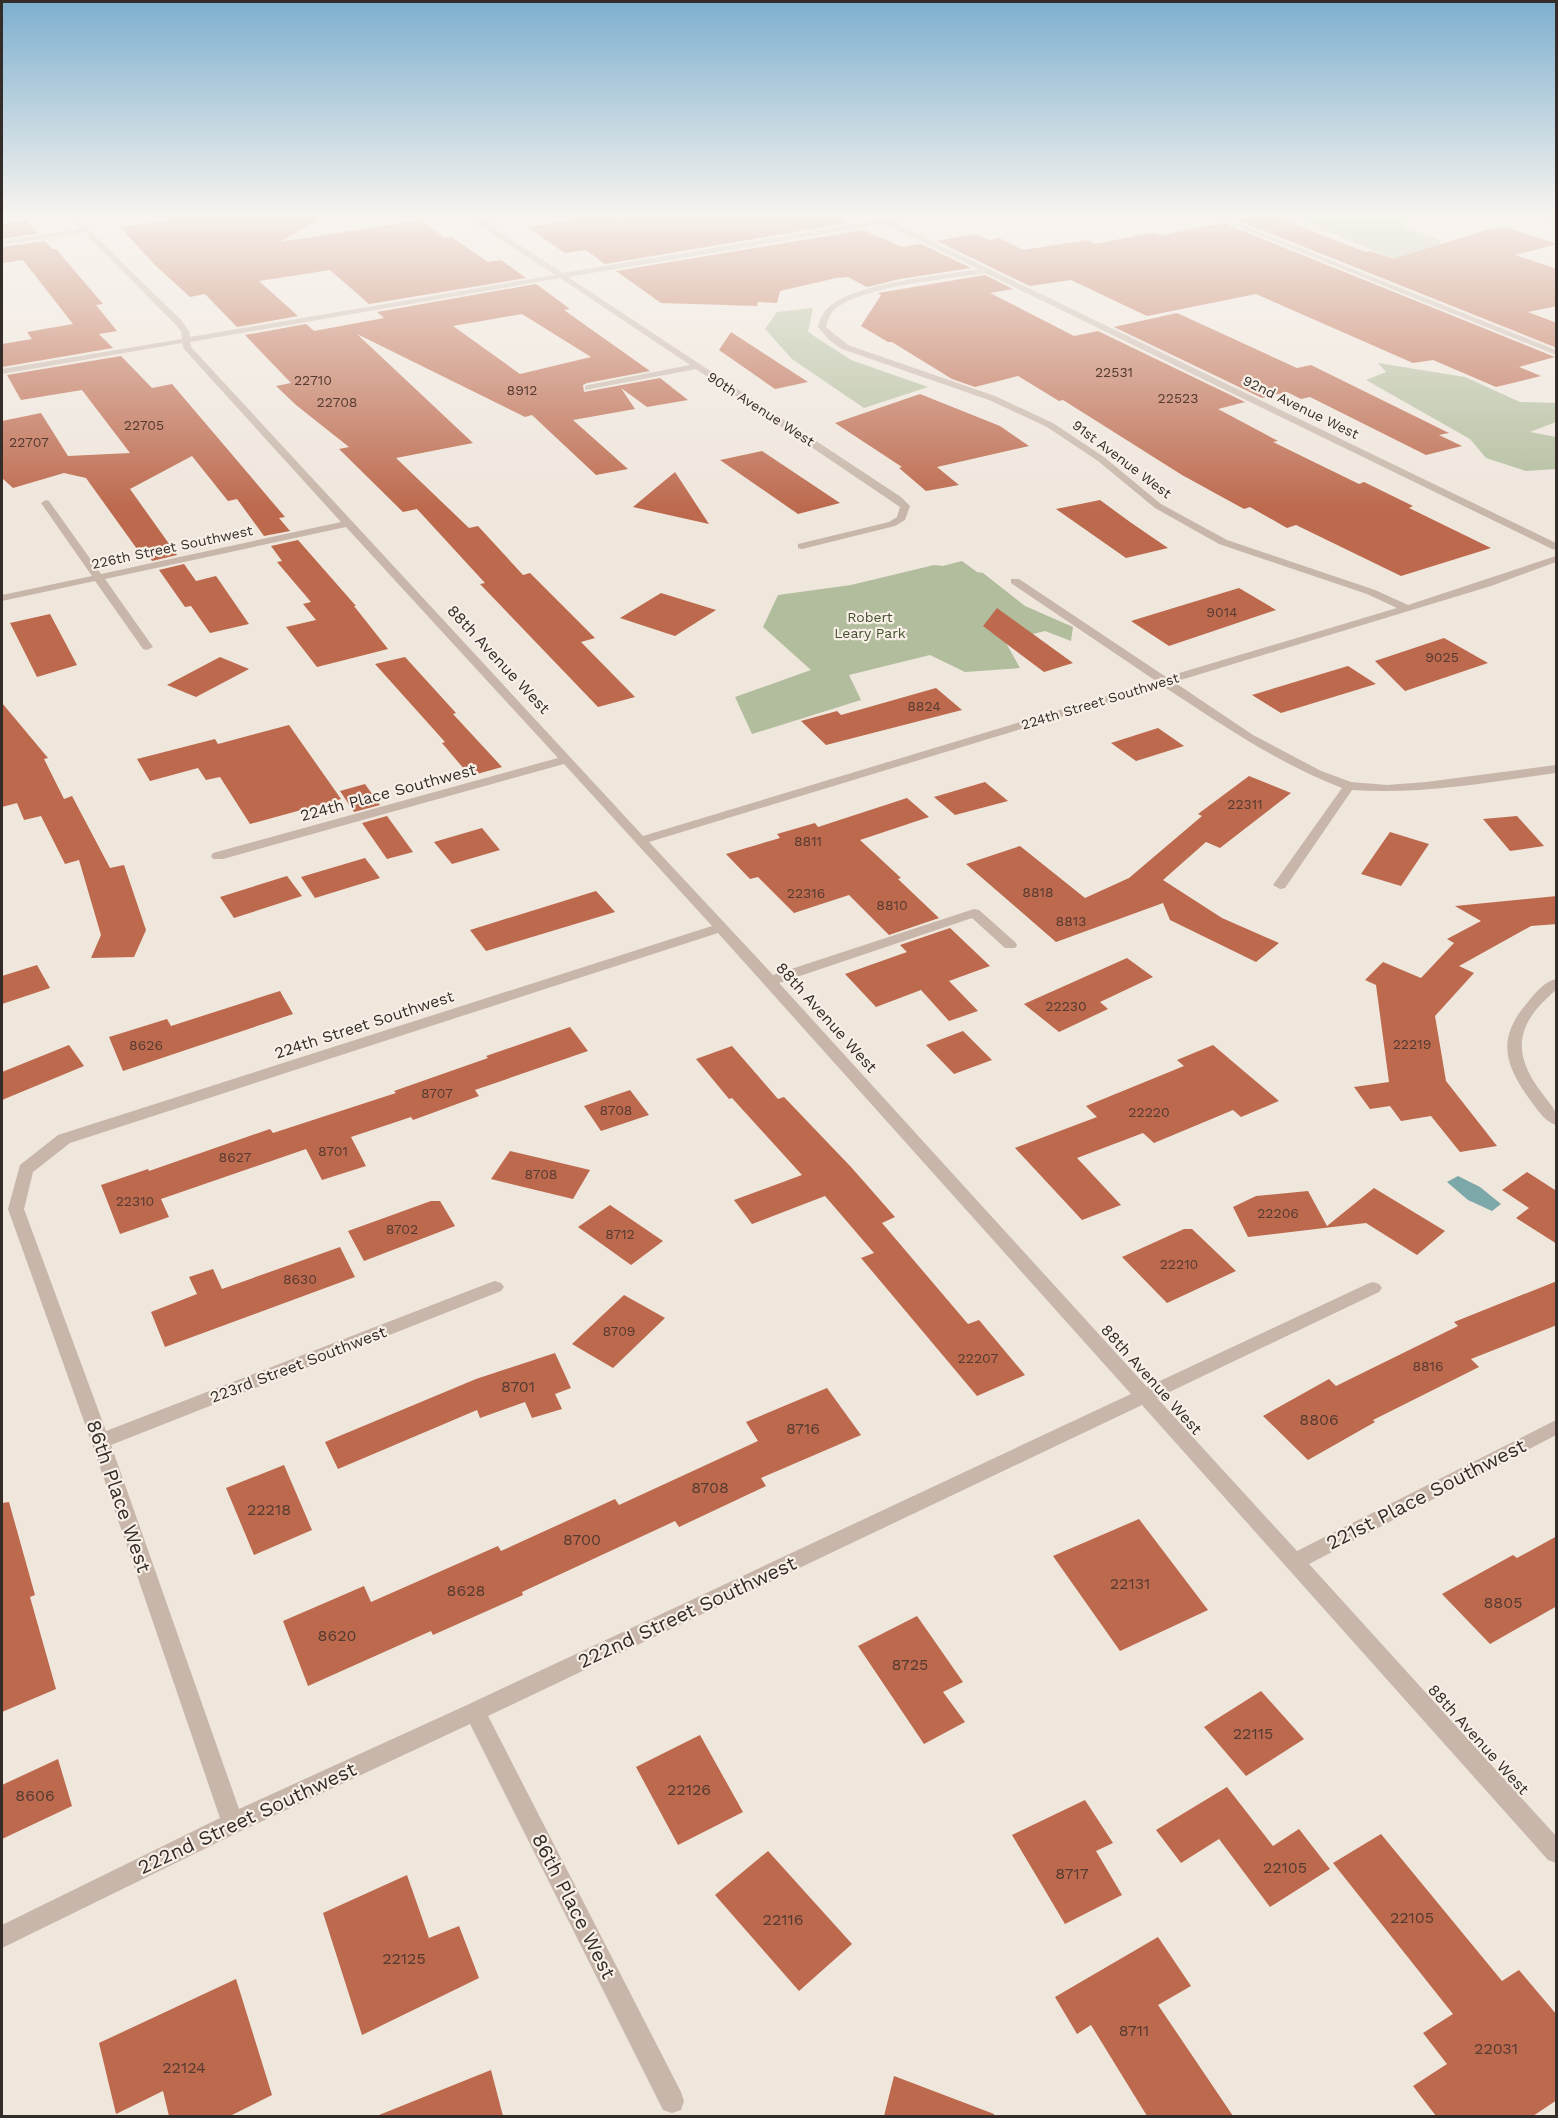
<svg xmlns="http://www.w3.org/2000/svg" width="1558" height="2118" viewBox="0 0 1558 2118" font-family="'Work Sans',sans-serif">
  <rect width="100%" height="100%" fill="#efe6dc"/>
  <g fill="#b2bd9d">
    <path d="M1310,214H1402L1412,218L1402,227L1440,240V257L1406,262L1394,259L1305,222Z"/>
    <path d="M813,308L808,332L851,360L928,387L864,408L792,359L765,329L777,312Z"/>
    <path d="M1378,363L1465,377L1520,402L1556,403V422L1530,432L1556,437V469L1526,471L1486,458L1470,439L1366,380L1386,372Z"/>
    <path d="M962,561L977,572L983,573L1025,606L1073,627L1071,641L1045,631L1005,641L1020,668L965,672L930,655L849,675L861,700L752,734L735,697L811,670L763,627L778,595L851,585L934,565L943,566Z"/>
  </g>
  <path fill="#7da8aa" d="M1458,1176L1480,1187L1501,1204L1492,1211L1468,1200L1447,1182Z"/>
  <g fill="#bc694d" fill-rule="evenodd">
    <path d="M168,214H328L280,242L421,220L444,238L451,237L488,262L501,260L526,278L369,304L330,270L259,281L298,316L237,327L205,294L190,297L155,265L120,227L174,220Z"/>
    <path d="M607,214L618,221L634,214H829L848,223L605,264L586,250L565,253L527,227Z"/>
    <path d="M1269,214L1366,252L1370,251L1394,259L1489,229L1506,227L1557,244L1515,255L1557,269V306L1528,312L1557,323V348L1237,220Z"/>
    <path d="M27,221L38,233L2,239V224Z"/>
    <path d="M1223,223L1555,357L1519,367L1541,376L1496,387L1433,360L1413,363L1256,294L1147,316L1071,280L1030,286L937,241L976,234L989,240L999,238L1023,250L1087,240L1095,244L1151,233L1162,235Z"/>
    <path d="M863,230L902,247L921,244L971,268L900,279L867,287L848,277L836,278L780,291L777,303L758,302L757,306L661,303L616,271Z"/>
    <path d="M45,241L52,249H56L103,304L96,305L117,331L99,334L113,348L2,367V344L32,339L27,332L73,324L23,260L2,263V247Z"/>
    <path d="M985,275L1013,289L990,293L1074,336L1098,331L1245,402L1218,409L1278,441L1273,442L1359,484L1364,482L1413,506L1409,508L1491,548L1401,576L1296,525L1287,528L1250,507L1244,509L1182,475L1063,400L1059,401L1018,376L975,387L952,379L892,342H888L861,326L881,295L878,293Z"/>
    <path d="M536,284L570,309L564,310L650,371L587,383L583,385L584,392L660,378L688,400L647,407L621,388L635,409L573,420L628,469L596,475L532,415L525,417L357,334L473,443L396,458L469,528L478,526L523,575L530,573L595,638L581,642L635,697L598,707L480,584L485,583L417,509L403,512L339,449L349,447L296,405L276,386L291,383L245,335L306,324L314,331L384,318L377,312ZM522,314L591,357L520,374L453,326Z"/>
    <path d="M1177,313L1297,368L1311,365L1449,433L1439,435L1462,446L1426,455L1310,397L1301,399L1287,392L1262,398L1114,327Z"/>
    <path d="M731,332L808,382L775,389L719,350Z"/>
    <path d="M121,356L152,388L172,384L285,517L279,518L290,531L264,536L237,499L228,501L192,456L130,489L177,555L152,561L143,547L137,549L86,478L64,473L13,488L2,478V421L41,413L68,456L130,453L82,390L21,400L7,375Z"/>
    <path d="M920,394L1000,426L1029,446L937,467L959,485L926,491L899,468L902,467L835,423Z"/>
    <path d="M762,451L840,503L798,514L720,460Z"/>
    <path d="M675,472L709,524L633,507Z"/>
    <path d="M1100,500L1130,522L1168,548L1126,558L1056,509Z"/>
    <path d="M298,540L356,606H354L388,649L317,667L286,627L316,620L303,604L311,602L277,562L282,561L271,546Z"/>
    <path d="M184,564L196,581L216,576L249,624L210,633L191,606L185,607L159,570Z"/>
    <path d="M1239,588L1276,610L1169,646L1131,621Z"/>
    <path d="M661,593L716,610L675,636L620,618Z"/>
    <path d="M997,608L1073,663L1044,672L983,626Z"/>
    <path d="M50,614L77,665L37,677L10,623Z"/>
    <path d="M1444,638L1488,663L1405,691L1375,661Z"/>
    <path d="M220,657L249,669L196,697L167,685Z"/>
    <path d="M405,657L456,713L453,714L502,767L470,776L442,743L445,742L375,664Z"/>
    <path d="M1348,666L1376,684L1281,713L1252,695Z"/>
    <path d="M936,688L962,710L826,745L801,721L837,711L841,715Z"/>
    <path d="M2,703L48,758L44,759L64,799L72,796L110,868L124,865L146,930L134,957L91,958L101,935L79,860L65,864L41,816L24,820L17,803L2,807Z"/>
    <path d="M289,725L341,799L250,824L220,777L206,780L198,768L150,781L137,759L215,739L218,744Z"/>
    <path d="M1158,728L1184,746L1136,761L1111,743Z"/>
    <path d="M1249,776L1291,793L1220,848L1206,842L1163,880L1222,918L1279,943L1256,962L1170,920L1163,903L1056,942L966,864L1020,846L1085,898L1129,878L1202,816L1198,814Z"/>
    <path d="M985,782L1008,801L955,815L934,797Z"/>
    <path d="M365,784L380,805L354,812L340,791Z"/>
    <path d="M907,798L929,817L860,840L901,878L898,879L939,918L889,935L849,895L794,913L758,877L750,879L726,854L780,838L777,834L815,823L818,827Z"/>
    <path d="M387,816L413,852L387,859L362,823Z"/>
    <path d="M1517,816L1544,846L1510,851L1483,819Z"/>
    <path d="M482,828L500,850L452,864L434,842Z"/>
    <path d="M1390,832L1429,844L1401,886L1361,874Z"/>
    <path d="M365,858L380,878L315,898L301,877Z"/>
    <path d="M287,876L302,896L234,918L220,897Z"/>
    <path d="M596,891L615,912L486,951L470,930Z"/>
    <path d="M1557,896V924L1531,926L1459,966L1474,973L1435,1016L1446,1081L1497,1146L1460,1152L1431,1116L1401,1121L1390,1106L1370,1109L1354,1087L1389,1082L1376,985L1365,980L1383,962L1421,978L1454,943L1447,939L1481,921L1455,906Z"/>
    <path d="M950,928L990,966L949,981L978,1011L949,1021L921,990L876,1007L845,974L907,952L900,945Z"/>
    <path d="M1127,958L1153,977L1100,1002L1108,1009L1059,1032L1024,1004Z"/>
    <path d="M37,965L50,988L2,1004V976Z"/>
    <path d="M280,991L293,1014L123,1071L109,1037L167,1019L171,1026Z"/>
    <path d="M570,1027L588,1051L475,1090L479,1096L413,1120L411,1117L351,1137L366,1166L322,1180L306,1149L161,1199L169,1217L120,1234L101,1185L148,1169L149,1171L270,1129L273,1133L396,1093L394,1091L488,1058L486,1056Z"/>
    <path d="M963,1031L992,1060L954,1074L926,1045Z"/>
    <path d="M69,1045L84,1066L2,1100V1072Z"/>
    <path d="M1213,1045L1279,1101L1241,1117L1233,1110L1154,1143L1143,1133L1077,1158L1121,1205L1082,1220L1015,1148L1097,1117L1086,1106L1184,1066L1177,1060Z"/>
    <path d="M732,1046L778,1099L784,1097L851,1167L895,1217L882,1223L968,1324L979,1320L1025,1375L977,1396L861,1258L874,1253L825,1196L752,1224L734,1200L802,1175L732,1098L729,1099L696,1059Z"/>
    <path d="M630,1090L649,1115L601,1131L584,1106Z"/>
    <path d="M510,1151L544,1159L590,1170L573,1199L491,1179Z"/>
    <path d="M1527,1172L1555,1190L1557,1188V1244L1516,1218L1529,1208L1502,1190Z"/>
    <path d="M1374,1188L1445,1231L1417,1255L1366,1223L1248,1237L1233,1207L1256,1196L1308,1191L1327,1226Z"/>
    <path d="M431,1201H440L455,1226L364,1261L348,1231Z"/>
    <path d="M610,1205L663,1241L631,1265L578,1227Z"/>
    <path d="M1184,1229H1192L1236,1271L1167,1303L1122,1257Z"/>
    <path d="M340,1247L355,1277L165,1347L151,1312L197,1294L189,1277L213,1269L222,1289Z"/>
    <path d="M1557,1281V1325L1471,1359L1479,1367L1373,1420L1375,1422L1308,1460L1263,1416L1329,1379L1336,1386L1458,1326L1454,1322Z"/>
    <path d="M624,1295L665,1318L613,1368L572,1344Z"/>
    <path d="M555,1353L571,1388L555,1394L562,1409L532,1418L525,1402L480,1418L477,1410L338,1469L325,1442L476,1379Z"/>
    <path d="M827,1388L861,1435L761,1478L766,1486L679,1527L675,1521L522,1592L523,1595L433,1635L431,1631L308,1686L283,1621L364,1586L371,1602L498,1546L501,1551L615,1499L619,1505L758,1441L746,1422Z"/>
    <path d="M284,1465L312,1530L254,1555L226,1488Z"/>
    <path d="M9,1502L35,1595L30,1597L56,1689L2,1712V1503Z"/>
    <path d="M1139,1519L1208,1610L1120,1651L1053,1556Z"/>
    <path d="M1557,1536V1606L1490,1644L1442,1594L1513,1555L1517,1558Z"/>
    <path d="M917,1616L963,1682L943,1692L965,1722L924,1744L858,1646Z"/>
    <path d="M1261,1691L1304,1739L1246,1776L1204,1727Z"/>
    <path d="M700,1735L743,1812L678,1845L636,1767Z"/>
    <path d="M58,1759L72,1806L2,1839V1785Z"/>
    <path d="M1227,1787L1273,1846L1299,1829L1330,1869L1270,1907L1219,1839L1181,1863L1156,1830Z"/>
    <path d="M1085,1800L1113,1843L1096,1851L1122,1895L1065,1924L1012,1835Z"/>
    <path d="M1381,1834L1502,1981L1519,1970L1557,2015V2100L1533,2116H1436L1413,2086L1447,2064L1423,2033L1453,2014L1333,1863Z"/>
    <path d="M768,1851L852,1944L799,1991L715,1895Z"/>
    <path d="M407,1875L429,1938L459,1926L479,1978L362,2035L323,1913Z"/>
    <path d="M1158,1937L1191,1986L1158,2005L1233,2116H1147L1091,2025L1077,2034L1055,1997Z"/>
    <path d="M236,1979L272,2095L230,2116H169L163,2091L116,2114L99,2043Z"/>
    <path d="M491,2070L503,2116H379V2115Z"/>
    <path d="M894,2076L994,2114V2116H884Z"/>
  </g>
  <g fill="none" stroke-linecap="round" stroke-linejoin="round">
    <g fill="#c7b6a9" fill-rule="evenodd">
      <path d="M66,214H73L88,229L181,320L189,331L190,337L555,275L462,214C471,214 477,221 485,220C505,220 524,214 544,214L487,224L563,273L885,219L938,214L894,223L1556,543V550L1552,549L985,273C948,279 861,286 834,310C829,315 828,321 826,327L848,345L995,396L1053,423L1104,457L1161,504L1227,540L1375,590L1408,605L1556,556V562L1491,586L1174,682L1253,735L1321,771L1351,782L1387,785L1426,782L1556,765V773C1489,782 1420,795 1352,790L1285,888L1280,889L1273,885L1342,788C1277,763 1221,724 1163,686L649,842L773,975L974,909L979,910L1015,942L1017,945L1015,948H1005L972,918L779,983L1147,1387L1367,1284L1373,1282L1379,1284L1382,1288L1379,1292L1157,1398L1297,1551L1556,1420V1435L1309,1564L1556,1836V1863L1548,1860L1142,1405L488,1716L681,2092L684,2101L681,2110L672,2113L663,2110L470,1724L241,1831L2,1948V1925L220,1818L91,1441L8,1209L20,1165L58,1135L712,926L564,764L223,859H213L211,856L213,853L558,758L346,527L105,579L153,647L147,650L143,649L95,581L2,601V595L92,576L41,503L46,500L49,501L101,574L341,522L184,349L182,343L2,374V369L182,339L181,331L175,324L84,232L2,245V241L80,229ZM885,224L978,269C940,276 858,282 829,307C823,312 820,319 818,327L829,340L842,349L989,400L1047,427L1098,461L1155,508L1219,544L1367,594L1397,608L1166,677L1019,579H1011V583L1156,681L643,836L191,347L190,342L560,278L690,365L588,385L585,386V390L696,369L900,507L897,517L889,522L798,544V548L802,549L895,526L905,520L910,506L901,497L568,277ZM718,933L1131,1394L467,1705L239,1809L111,1445L501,1291L504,1287L501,1283L495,1281L489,1283L106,1431L24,1209L33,1172L70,1143Z"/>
      <path d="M1206,214H1215L1556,350V355Z"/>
      <path d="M1525,214H1535L1556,221V225Z"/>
      <path d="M1556,979V990C1517,1023 1510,1051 1542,1093C1551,1106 1558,1109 1556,1125C1546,1122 1539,1112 1533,1104C1505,1066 1495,1040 1528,1002C1535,993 1545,981 1556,979Z"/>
    </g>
  </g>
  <linearGradient id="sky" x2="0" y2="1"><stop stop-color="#7dafcf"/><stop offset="0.42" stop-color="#f8f4ef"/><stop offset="1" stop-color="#f8f4ef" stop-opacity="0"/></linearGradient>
  <rect width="1558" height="510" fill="url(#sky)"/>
  <g text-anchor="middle" stroke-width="4.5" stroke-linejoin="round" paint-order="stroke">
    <g font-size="14" fill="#563b31">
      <text x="1114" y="377">22531</text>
      <text x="313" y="385">22710</text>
      <text x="522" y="395">8912</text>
      <text x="1178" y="403">22523</text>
      <text x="337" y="407">22708</text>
      <text x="144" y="430">22705</text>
      <text x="29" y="447">22707</text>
      <text x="1222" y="617">9014</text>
      <text x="1442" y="662">9025</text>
      <text x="924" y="711">8824</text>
      <text x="1245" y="809">22311</text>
      <text x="808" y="846">8811</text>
      <text x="1038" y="897">8818</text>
      <text x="806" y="898">22316</text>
      <text x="892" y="910">8810</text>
      <text x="1071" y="926">8813</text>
      <text x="1066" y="1011">22230</text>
      <text x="1412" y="1049">22219</text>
      <text x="146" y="1050">8626</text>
      <text x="437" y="1098">8707</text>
      <text x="616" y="1115">8708</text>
      <text x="1149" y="1117">22220</text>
      <text x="333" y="1156">8701</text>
      <text x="235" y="1162">8627</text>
      <text x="541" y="1179">8708</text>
      <text x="135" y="1206">22310</text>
      <text x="1278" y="1218">22206</text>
      <text x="402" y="1234">8702</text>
      <text x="620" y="1239">8712</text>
      <text x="1179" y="1269">22210</text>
      <text x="300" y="1284">8630</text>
      <text x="619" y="1336">8709</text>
      <text x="978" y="1363">22207</text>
      <text x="1428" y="1371">8816</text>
    </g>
    <g font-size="14" fill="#342c28" stroke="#f8f0e7">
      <text transform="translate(1301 407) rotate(26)" y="5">92nd Avenue West</text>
      <text transform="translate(761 409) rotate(33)" y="5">90th Avenue West</text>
      <text transform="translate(1122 459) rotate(37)" y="5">91st Avenue West</text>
      <text transform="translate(172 547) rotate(-12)" y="5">226th Street Southwest</text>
      <text transform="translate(1100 701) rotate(-17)" y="5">224th Street Southwest</text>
    </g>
    <g font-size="14" fill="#43502e" stroke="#f8f0e7">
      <text x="870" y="622">Robert<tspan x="870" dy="16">Leary Park</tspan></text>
    </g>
    <g font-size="16" fill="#342c28" stroke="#f8f0e7">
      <text transform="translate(499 659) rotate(47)" y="6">88th Avenue West</text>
      <text transform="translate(388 792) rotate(-15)" y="6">224th Place Southwest</text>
      <text transform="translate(827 1017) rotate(48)" y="6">88th Avenue West</text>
      <text transform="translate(364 1024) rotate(-18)" y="6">224th Street Southwest</text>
      <text transform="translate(298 1364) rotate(-21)" y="6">223rd Street Southwest</text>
      <text transform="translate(1152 1379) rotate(48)" y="6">88th Avenue West</text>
      <text transform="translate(1479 1739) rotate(48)" y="6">88th Avenue West</text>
    </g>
    <g font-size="16" fill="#563b31">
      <text x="518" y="1392">8701</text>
      <text x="1319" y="1425">8806</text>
      <text x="803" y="1434">8716</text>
      <text x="710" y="1493">8708</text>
      <text x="269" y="1515">22218</text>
      <text x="582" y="1545">8700</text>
      <text x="1130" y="1589">22131</text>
      <text x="466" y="1596">8628</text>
      <text x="1503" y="1608">8805</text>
      <text x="337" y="1641">8620</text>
      <text x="910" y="1670">8725</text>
      <text x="1253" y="1739">22115</text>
      <text x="689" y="1795">22126</text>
      <text x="35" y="1801">8606</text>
      <text x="1285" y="1873">22105</text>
      <text x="1072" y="1879">8717</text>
      <text x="1412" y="1923">22105</text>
      <text x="783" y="1925">22116</text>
      <text x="404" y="1964">22125</text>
      <text x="1134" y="2036">8711</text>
      <text x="1496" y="2054">22031</text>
      <text x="184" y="2073">22124</text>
    </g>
    <g font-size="20" fill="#342c28" stroke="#f8f0e7">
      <text transform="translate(1426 1494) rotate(-27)" y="7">221st Place Southwest</text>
      <text transform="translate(119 1496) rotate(71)" y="7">86th Place West</text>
      <text transform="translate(687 1612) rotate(-25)" y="7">222nd Street Southwest</text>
      <text transform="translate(247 1818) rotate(-25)" y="7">222nd Street Southwest</text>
      <text transform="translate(574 1906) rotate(63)" y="7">86th Place West</text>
    </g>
  </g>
  <rect width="1558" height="2118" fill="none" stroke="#342c28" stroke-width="6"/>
</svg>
